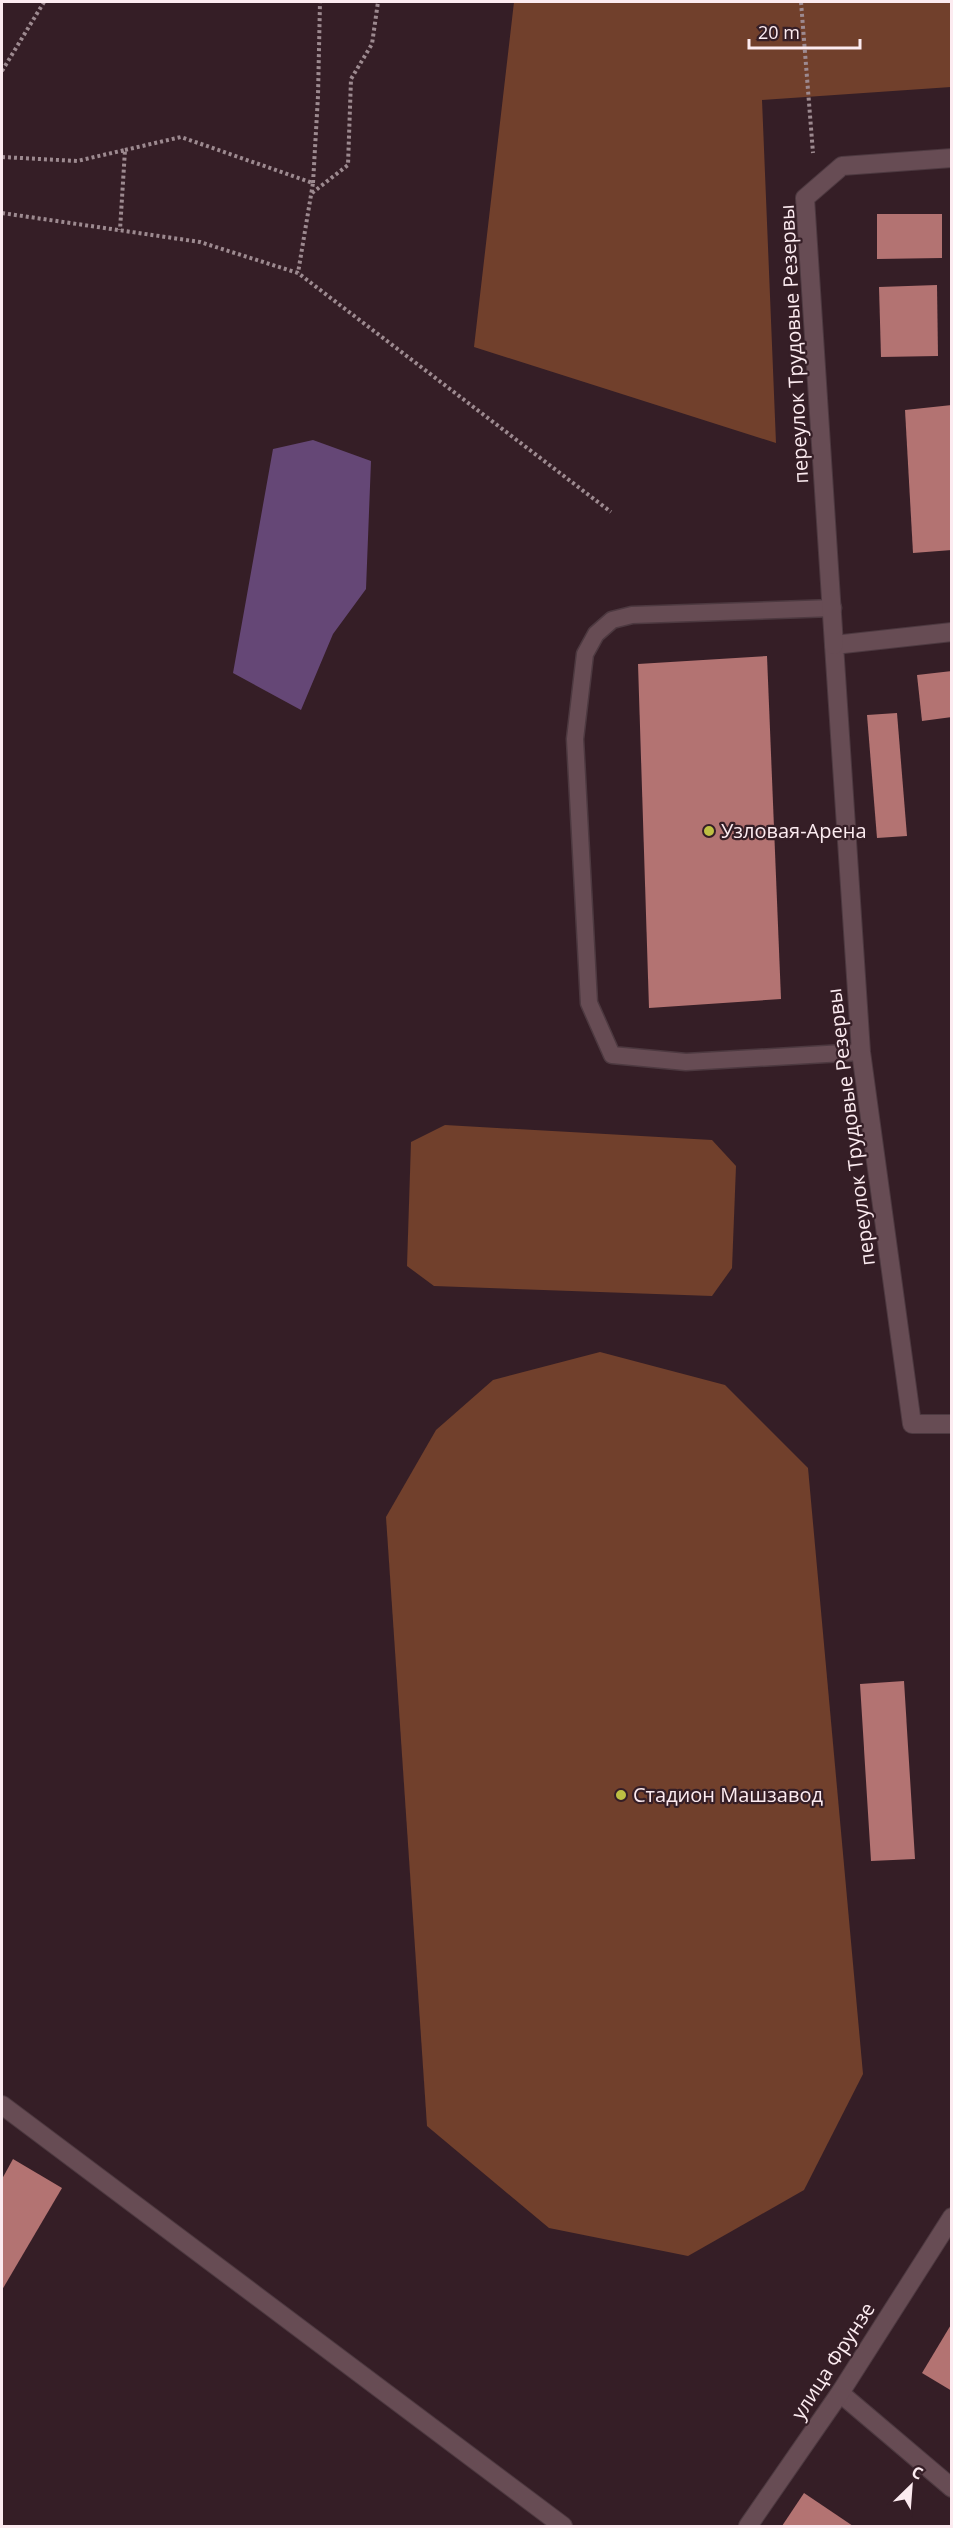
<svg xmlns="http://www.w3.org/2000/svg" width="953" height="2528" viewBox="0 0 953 2528" font-family="'Open Sans',sans-serif">
  <rect width="100%" height="100%" fill="#351e26"/>
  <g fill="#71402c">
    <path d="M514,2H951V87L762,100L776,443L474,347Z"/>
    <path d="M445,1125L712,1140L736,1166L732,1268L712,1296L434,1286L407,1266L411,1142Z"/>
    <path d="M600,1352L725,1385L808,1468L863,2074L804,2190L688,2256L549,2228L427,2126L386,1517L436,1430L493,1380Z"/>
  </g>
  <path fill="#654776" d="M313,440L371,461L366,589L333,634L301,710L233,673L273,449Z"/>
  <g fill="#b37372">
    <path d="M877,214H942V258L877,259Z"/>
    <path d="M937,285L938,356L881,357L879,287Z"/>
    <path d="M952,405V550L913,553L905,410Z"/>
    <path d="M767,656L781,999L649,1008L638,664Z"/>
    <path d="M952,671V717L922,721L917,675Z"/>
    <path d="M897,713L907,836L877,838L867,715Z"/>
    <path d="M904,1681L915,1859L871,1861L860,1684Z"/>
    <path d="M13,2159L62,2188L2,2290V2179Z"/>
    <path d="M952,2323V2391L922,2373Z"/>
    <path d="M804,2493L853,2526H782Z"/>
  </g>
  <g fill="none" stroke-linecap="round" stroke-linejoin="round">
    <g stroke="#4d3940" stroke-width="19">
      <path id="lane" d="M833,608L632,615L612,620L596,634L585,654L575,739L589,1003L612,1055L686,1062L861,1052"/>
    </g>
    <g stroke="#4d3940" stroke-width="20">
      <g id="street">
        <path d="M952,632L834,645L861,1052L912,1424H952"/>
        <path d="M834,645L805,198L842,166L952,158"/>
        <path d="M2,2105L563,2526"/>
        <path d="M840,2393L952,2488"/>
        <path d="M748,2526L840,2393L952,2217"/>
      </g>
    </g>
    <g stroke="#9d8a90" stroke-width="4" stroke-dasharray="3 3" stroke-linecap="butt">
      <path d="M801,2L813,153"/>
      <path d="M2,71L44,2"/>
      <path d="M125,150L181,137L313,183L298,273"/>
      <path d="M2,157L77,161L125,150L120,230"/>
      <path d="M313,183L318,96L320,2"/>
      <path d="M312,193L348,165L351,79L372,44L378,2"/>
      <path d="M2,213L200,242L298,273L611,512"/>
    </g>
    <use href="#lane" stroke="#674c54" stroke-width="16"/>
    <use href="#street" stroke="#674c54" stroke-width="18"/>
  </g>
  <g fill="#bdbf43" stroke="#351e26" stroke-width="2">
    <circle cx="709" cy="831" r="6"/>
    <circle cx="621" cy="1795" r="6"/>
  </g>
  <g text-anchor="middle" stroke-width="4.5" stroke-linejoin="round" paint-order="stroke">
    <g font-size="20" fill="#fcebf0" stroke="#351e26">
      <text transform="translate(794 344) rotate(-93)" y="7">переулок Трудовые Резервы</text>
      <text transform="translate(851 1127) rotate(-97)" y="7">переулок Трудовые Резервы</text>
      <text transform="translate(833 2361) rotate(-57)" y="7">улица Фрунзе</text>
    </g>
    <g font-size="20" fill="#fcebf0" stroke="#351e26" text-anchor="start">
      <text x="721" y="838">Узловая-Арена</text>
      <text x="633" y="1802">Стадион Машзавод</text>
    </g>
  </g>
  <rect width="953" height="2528" fill="none" stroke="#fcebf0" stroke-width="6"/>
  <g transform="translate(911 2486) rotate(25)" stroke="#351e26" stroke-width="4.5" paint-order="stroke">
  <path d="M0-4.5L10 22L0 15L-10 22Z" fill="#fcebf0"/>
  <text y="-9" font-size="16" font-weight="bold" text-anchor="middle" fill="#fcebf0">С</text>
  </g>
  <path d="M749 39v9h111v-9" fill="none" stroke="#fcebf0" stroke-width="3"/>
  <text x="758" y="39" font-size="18" fill="#fcebf0" stroke="#351e26" stroke-width="4.5" paint-order="stroke">20 m</text>
</svg>
